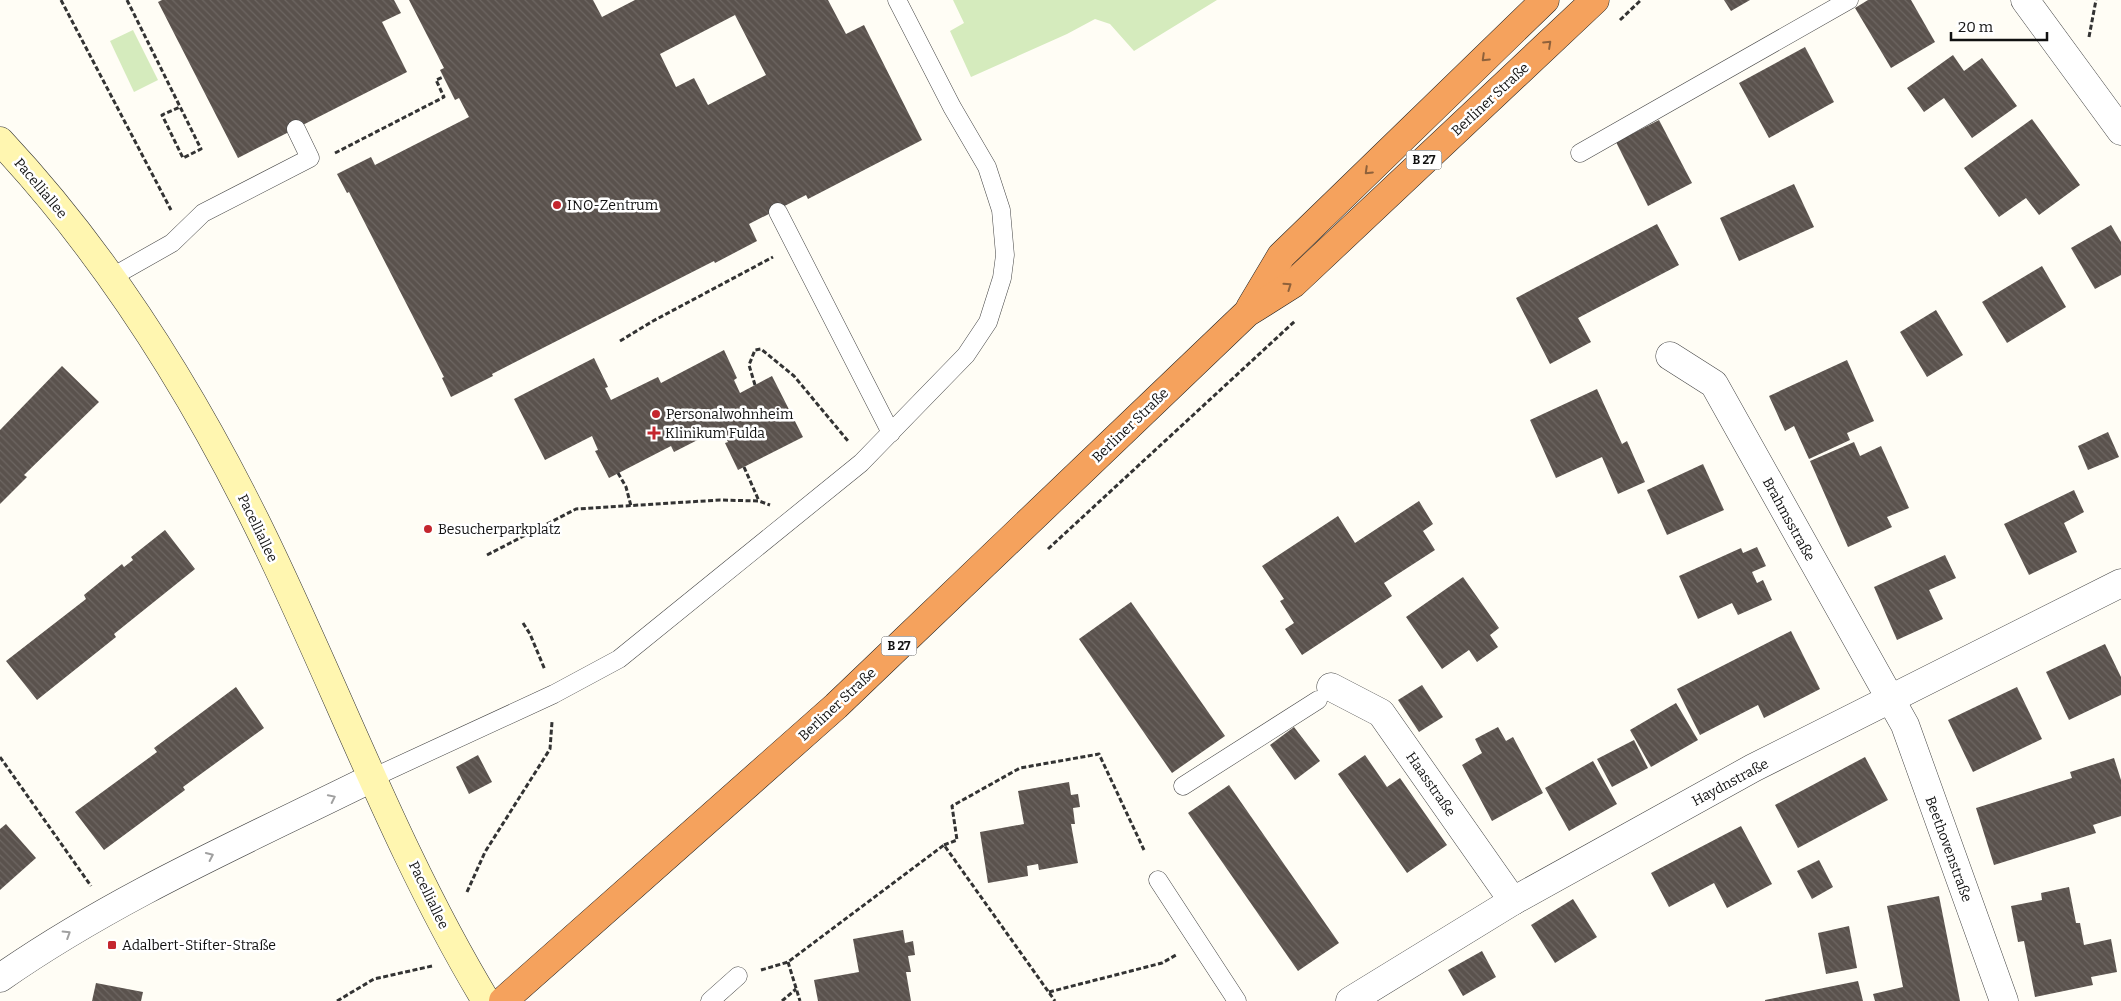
<svg xmlns="http://www.w3.org/2000/svg" width="2121" height="1001" viewBox="0 0 2121 1001" font-family="Bitter,serif">
  <defs>
    <pattern id="building-back-hatch" width="6" height="6" patternUnits="userSpaceOnUse" patternTransform="scale(1.25)"><rect width="6" height="6" fill="#5a524d"/><path d="M-1 5l2 2M0 0l6 6M5-1l2 2" fill="none" stroke="#6d6662"/></pattern>
  </defs>
  <rect width="100%" height="100%" fill="#fffdf5"/>
  <g fill="#d5ebbd">
    <path d="M953,0H1217L1134,51L1110,24L1095,19L1067,34L971,77L950,31L964,23Z"/>
    <path d="M133,30L158,80L134,92L110,41Z"/>
  </g>
  <g fill="url(#building-back-hatch)" fill-rule="evenodd">
    <path d="M162,0H394L401,13L382,22L407,72L238,158L158,2Z"/>
    <path d="M409,0H593L602,17L635,0H828L846,34L864,25L922,140L808,199L806,195L749,224L757,241L715,263L714,261L492,374L493,376L451,397L442,378L444,377L349,192L347,193L337,174L371,157L375,165L469,117L459,98L455,100L440,70L444,68ZM735,15L766,75L708,105L694,78L676,87L660,54Z"/>
    <path d="M1724,0H1750L1731,11Z"/>
    <path d="M1868,0H1911L1935,42L1891,68L1855,8Z"/>
    <path d="M1805,47L1834,102L1769,138L1739,83Z"/>
    <path d="M1953,55L1964,71L1982,58L2017,106L1972,138L1944,98L1924,112L1907,88Z"/>
    <path d="M2032,119L2080,185L2039,215L2026,198L1999,217L1964,168Z"/>
    <path d="M1659,120L1692,183L1648,206L1616,142Z"/>
    <path d="M1794,184L1814,227L1739,261L1720,218Z"/>
    <path d="M1657,224L1679,265L1578,318L1591,342L1550,364L1516,298Z"/>
    <path d="M2111,225L2121,242V275L2095,289L2071,248Z"/>
    <path d="M2042,266L2066,307L2007,343L1982,302Z"/>
    <path d="M1936,310L1963,355L1927,377L1900,332Z"/>
    <path d="M724,350L737,378L734,380L740,393L772,376L803,437L738,470L725,443L728,442L721,428L674,452L671,446L609,478L595,451L598,450L592,436L545,460L514,399L594,358L608,387L605,388L611,400L658,377L661,383Z"/>
    <path d="M1847,360L1874,421L1847,433L1850,440L1809,459L1794,426L1785,431L1769,396Z"/>
    <path d="M62,366L99,402L24,475L27,477L0,504V430Z"/>
    <path d="M1597,389L1622,444L1627,441L1645,482L1618,494L1602,457L1556,478L1530,420Z"/>
    <path d="M2108,432L2119,457L2088,470L2078,446Z"/>
    <path d="M1854,442L1860,456L1881,446L1909,508L1887,517L1892,527L1848,547L1810,461Z"/>
    <path d="M1703,464L1724,510L1667,535L1647,490Z"/>
    <path d="M2074,490L2084,512L2064,523L2077,552L2029,575L2004,524Z"/>
    <path d="M1419,501L1433,524L1423,531L1435,550L1384,583L1392,596L1302,655L1285,629L1294,623L1280,601L1284,599L1262,566L1338,516L1355,543Z"/>
    <path d="M165,530L195,569L114,634L116,637L37,700L6,661L86,599L84,595L122,564L124,567L133,560L131,557Z"/>
    <path d="M1757,547L1766,566L1752,572L1757,583L1763,580L1772,600L1738,615L1732,603L1698,619L1679,576L1741,548L1743,553Z"/>
    <path d="M1945,555L1956,578L1929,590L1943,619L1897,640L1874,587Z"/>
    <path d="M1463,577L1499,628L1490,635L1498,647L1477,662L1469,650L1442,669L1406,617Z"/>
    <path d="M1131,602L1225,736L1172,773L1079,639Z"/>
    <path d="M1791,631L1820,689L1764,718L1758,705L1700,735L1677,689Z"/>
    <path d="M2105,644L2121,677V695L2069,720L2046,672Z"/>
    <path d="M1422,685L1443,717L1419,732L1398,700Z"/>
    <path d="M236,687L264,728L183,787L185,790L104,850L75,812L157,752L154,748Z"/>
    <path d="M2017,687L2042,739L1973,772L1948,720Z"/>
    <path d="M1676,703L1698,740L1651,767L1630,730Z"/>
    <path d="M1294,727L1320,761L1295,780L1270,745Z"/>
    <path d="M1498,727L1506,741L1513,737L1543,793L1492,821L1462,765L1482,753L1475,739Z"/>
    <path d="M1634,740L1648,768L1612,787L1597,759Z"/>
    <path d="M478,755L492,782L469,794L456,767Z"/>
    <path d="M1365,755L1387,787L1400,778L1447,845L1407,873L1338,774Z"/>
    <path d="M1865,757L1888,800L1798,848L1775,805Z"/>
    <path d="M2114,758L2121,780V816L2093,825L2096,833L1994,865L1976,808L2072,778L2070,772Z"/>
    <path d="M1593,761L1617,804L1569,831L1545,788Z"/>
    <path d="M1069,782L1071,795L1078,794L1080,807L1073,808L1075,824H1071L1078,863L1039,870L1038,864L1027,866L1028,876L988,883L980,832L1024,824L1018,791Z"/>
    <path d="M1229,785L1339,943L1298,971L1188,813Z"/>
    <path d="M6,824L36,858L0,890V829Z"/>
    <path d="M1741,826L1772,884L1727,908L1714,883L1669,907L1651,873Z"/>
    <path d="M1819,860L1833,887L1812,899L1797,871Z"/>
    <path d="M2069,887L2076,923H2080L2084,945L2111,939L2117,972L2091,977L2093,985L2035,997L2024,941L2018,942L2011,906L2042,900L2041,893Z"/>
    <path d="M1939,896L1960,1001H1875L1873,994L1903,987L1887,906Z"/>
    <path d="M1573,899L1597,937L1555,963L1531,925Z"/>
    <path d="M1849,926L1857,968L1826,974L1818,933Z"/>
    <path d="M903,930L905,943L913,941L915,955L908,956L911,972H906L911,1001H818L814,980L859,972L853,939Z"/>
    <path d="M1482,951L1496,977L1463,996L1448,970Z"/>
    <path d="M1858,981L1863,1001H1765V1000Z"/>
    <path d="M96,983L143,992L141,1001H92Z"/>
  </g>
  <g fill="none" stroke-linecap="round" stroke-linejoin="round">
    <g stroke="#444" stroke-width="19">
      <g id="lane">
        <path d="M1580,153L1849,0"/>
        <path d="M778,212L891,433"/>
        <path d="M112,277L172,243L203,213L310,158L296,129"/>
        <path d="M372,778L554,694L619,659L861,463L966,355L988,322L1002,278L1005,255L1001,210L987,167L952,107L897,0"/>
        <path d="M1183,786L1318,700"/>
        <path d="M1158,880L1237,1001"/>
        <path d="M710,1001L738,976"/>
      </g>
    </g>
    <g stroke="#444" stroke-width="29">
      <g id="street">
        <path d="M2025,0L2121,131"/>
        <path d="M1670,356L1714,384L1905,725L2004,1001"/>
        <path d="M1331,687L1381,713L1513,901"/>
        <path d="M0,978C116,897 245,841 372,778"/>
        <path d="M1350,1001L1513,901L1753,768L2121,583"/>
      </g>
    </g>
    <g stroke="#333" stroke-width="29">
      <path id="secondary" d="M0,141C105,253 187,383 255,520C334,679 394,849 486,1001"/>
    </g>
    <g stroke="#222" stroke-width="29">
      <g id="highway">
        <path d="M1250,308L1281,256L1545,0"/>
        <path d="M503,1001L836,706L1247,313L1293,284L1595,0"/>
      </g>
    </g>
    <g stroke="#333" stroke-width="3" stroke-dasharray="5 2.5" stroke-linecap="butt">
      <path d="M61,0L171,210"/>
      <path d="M127,0L201,149L183,158L162,115L180,107"/>
      <path d="M1620,20L1641,0"/>
      <path d="M2089,37L2096,0"/>
      <path d="M335,153L444,97L436,80L443,77"/>
      <path d="M620,341L653,321L773,257"/>
      <path d="M755,385L749,365L755,350L761,349L794,376L848,441"/>
      <path d="M744,467L759,501"/>
      <path d="M618,473L626,487L631,506"/>
      <path d="M1048,549L1295,321"/>
      <path d="M487,555L576,509L720,500L759,501L770,505"/>
      <path d="M523,623L530,634L545,670"/>
      <path d="M0,757L91,886"/>
      <path d="M944,845L957,840L952,806L1020,768L1099,754L1144,850"/>
      <path d="M467,892L485,852L550,749L552,722"/>
      <path d="M788,962L800,1001"/>
      <path d="M761,970L788,962L944,845L1055,1001"/>
      <path d="M1049,992L1162,963L1176,955"/>
      <path d="M337,1001L374,979L432,966"/>
      <path d="M782,1001L796,989"/>
    </g>
    <use href="#lane" stroke="#fff" stroke-width="18"/>
    <use href="#street" stroke="#fff" stroke-width="28"/>
    <use href="#secondary" stroke="#fff6b0" stroke-width="28"/>
    <use href="#highway" stroke="#f5a25d" stroke-width="28"/>
  </g>
  <defs><path id="oneway-chevron" d="M-2-3.5L2.5 0L-2 3.5" fill="none" stroke-width="1.6" stroke-linecap="round" stroke-linejoin="round" transform="scale(1.25)"/></defs>
  <g stroke="#8e613b">
    <use href="#oneway-chevron" transform="translate(1548 44) rotate(-43)"/>
    <use href="#oneway-chevron" transform="translate(1485 58) rotate(136)"/>
    <use href="#oneway-chevron" transform="translate(1368 171) rotate(136)"/>
    <use href="#oneway-chevron" transform="translate(1288 286) rotate(-35)"/>
  </g>
  <g stroke="#a0a0a0">
    <use href="#oneway-chevron" transform="translate(332 798) rotate(-26)"/>
    <use href="#oneway-chevron" transform="translate(210 856) rotate(-25)"/>
    <use href="#oneway-chevron" transform="translate(67 934) rotate(-32)"/>
  </g>
  <g fill="#c4262e" stroke="#fff" stroke-width="2">
    <circle cx="557" cy="205" r="5"/>
    <circle cx="656" cy="414" r="5"/>
    <path d="M651.5 425.5h5v5h5v5h-5v5h-5v-5h-5v-5h5z"/>
    <circle cx="428" cy="529" r="5"/>
    <rect x="107" y="940" width="10" height="10" rx="2.5"/>
  </g>
  <g text-anchor="middle" stroke-width="5" stroke-linejoin="round" paint-order="stroke">
    <g fill="#fff" stroke="#585858" stroke-width="1">
      <rect x="1406.5" y="150.5" width="35" height="19" rx="4"/>
      <rect x="881.5" y="636.5" width="35" height="19" rx="4"/>
    </g>
    <g font-size="12" font-weight="bold" fill="#111">
      <text x="1424" y="164">B 27</text>
      <text x="899" y="650">B 27</text>
    </g>
    <g font-size="14" fill="#111" stroke="#fff">
      <text transform="translate(1490 99) rotate(-43)" y="5">Berliner Straße</text>
      <text transform="translate(41 188) rotate(50)" y="5">Pacelliallee</text>
      <text transform="translate(1130 425) rotate(-44)" y="5">Berliner Straße</text>
      <text transform="translate(1789 519) rotate(61)" y="5">Brahmsstraße</text>
      <text transform="translate(258 528) rotate(64)" y="5">Pacelliallee</text>
      <text transform="translate(837 704) rotate(-43)" y="5">Berliner Straße</text>
      <text transform="translate(1730 782) rotate(-28)" y="5">Haydnstraße</text>
      <text transform="translate(1431 784) rotate(55)" y="5">Haasstraße</text>
      <text transform="translate(1949 849) rotate(70)" y="5">Beethovenstraße</text>
      <text transform="translate(429 895) rotate(64)" y="5">Pacelliallee</text>
    </g>
    <g font-size="14" fill="#111" stroke="#fff" text-anchor="start">
      <text x="567" y="210">INO-Zentrum</text>
      <text x="666" y="419">Personalwohnheim</text>
      <text x="665" y="438">Klinikum Fulda</text>
      <text x="438" y="534">Besucherparkplatz</text>
      <text x="122" y="950">Adalbert-Stifter-Straße</text>
    </g>
  </g>
  <path d="M1951 32v8h96v-8" fill="none" stroke="#111111" stroke-width="2.5"/>
  <text x="1958" y="32" font-size="15" fill="#111111" stroke="#ffffff" stroke-width="4" paint-order="stroke">20 m</text>
</svg>
